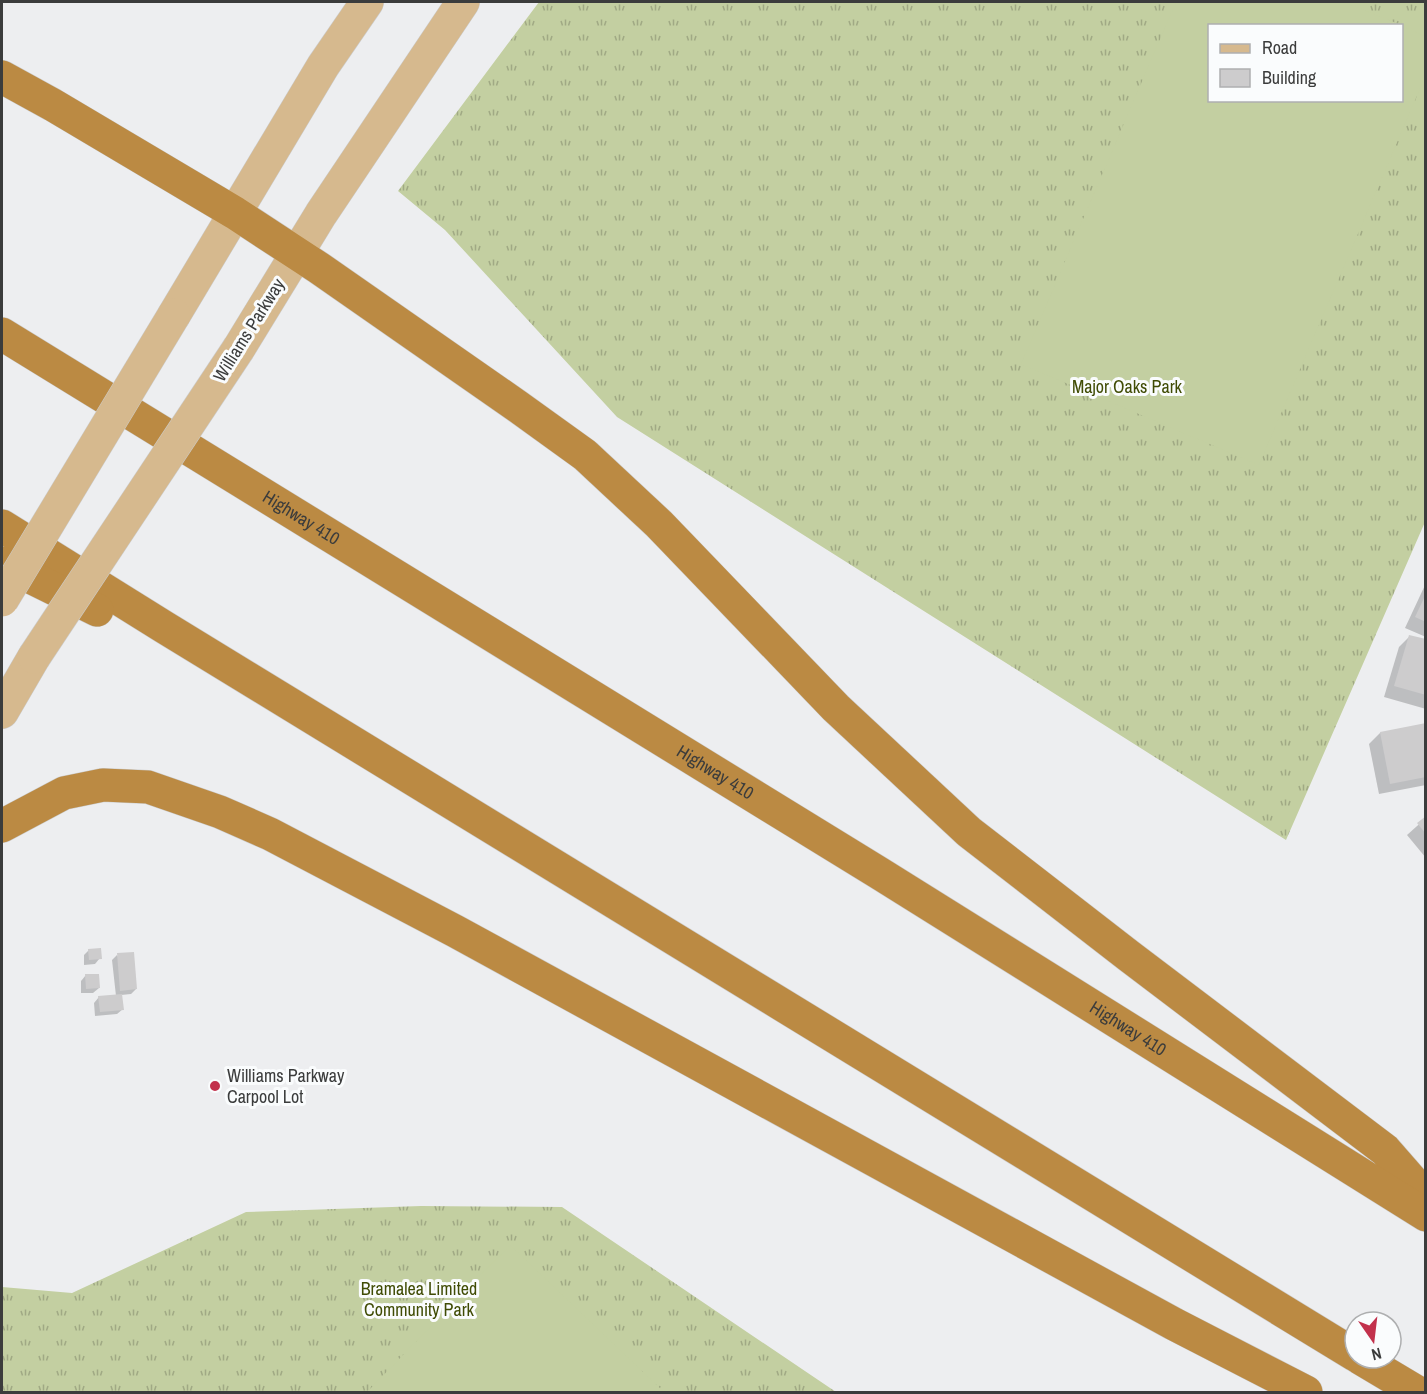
<svg xmlns="http://www.w3.org/2000/svg" width="1427" height="1394" viewBox="0 0 1427 1394" font-family="'Archivo Narrow',sans-serif">
  <defs>
    <pattern id="grass-tufts" width="24" height="20" patternUnits="userSpaceOnUse" patternTransform="scale(1.5)"><rect width="24" height="20" fill="#c3cfa1"/><path d="M3 7l-1-3M5 7V3M7 7l1-3M15 17l-1-3M17 17v-4M19 17l1-3" fill="none" stroke="#a0a984"/></pattern>
  </defs>
  <rect width="100%" height="100%" fill="#edeef0"/>
  <g fill="url(#grass-tufts)" fill-rule="evenodd">
    <path d="M539,2H1425V522L1286,840L617,417L445,230L398,191ZM1210,26H1402V100H1210Z"/>
    <path d="M421,1206L562,1207L836,1392H2V1287L72,1293L246,1212Z"/>
  </g>
  <g fill="#c3cfa1">
    <path d="M1176,2H1344L1401,25L1210,26V100H1402V26L1425,36V77L1259,465L1021,364Z"/>
    <path d="M510,1245L664,1392H367Z"/>
  </g>
  <g fill="#0003">
    <path d="M1426,583V637L1405,628Z"/>
    <path d="M1410,636L1426,641V709L1384,697L1399,647Z"/>
    <path d="M1426,724V785L1379,794L1369,744L1380,733Z"/>
    <path d="M1426,818V858L1407,835Z"/>
    <path d="M89,950L100,958L95,964L84,965V955Z"/>
    <path d="M117,955L136,989L131,994L121,995L123,1009L117,1014L95,1016L94,1003L99,997L116,996L112,960Z"/>
    <path d="M86,975L99,988L93,993H81V981Z"/>
  </g>
  <g fill="#cdcccd">
    <path d="M1426,594V622L1415,617Z"/>
    <path d="M1409,635L1426,639V695L1394,686Z"/>
    <path d="M1426,723V777L1390,784L1380,732Z"/>
    <path d="M1426,816V834L1417,823Z"/>
    <path d="M101,948L102,959L89,960L88,949Z"/>
    <path d="M134,952L137,989L120,991L117,953Z"/>
    <path d="M85,974H99L100,988L86,989Z"/>
    <path d="M122,994L124,1010L100,1012L98,996Z"/>
  </g>
  <g fill="none" stroke-linecap="round" stroke-linejoin="round">
    <g stroke="#ccc" stroke-width="34">
      <g id="major">
        <path d="M174,315L323,66L367,2"/>
        <path d="M239,348L321,214L463,2"/>
        <path d="M2,712L34,657"/>
      </g>
    </g>
    <g stroke="#ccc" stroke-width="34">
      <g id="highway">
        <path d="M2,77L53,105L235,213L319,268L517,406L585,455L659,524L836,708L969,832L1129,956L1385,1150L1426,1197"/>
        <path id="s1" d="M2,334L879,873L1426,1215"/>
        <path d="M2,526L164,627L1355,1355"/>
        <path d="M2,563L97,610"/>
        <path d="M2,826L64,793L103,785L148,787L220,812L270,834L455,931L1174,1324L1306,1392"/>
        <path d="M1360,1358L1417,1392"/>
      </g>
    </g>
    <use href="#major" stroke="#d6b98e" stroke-width="33"/>
    <use href="#highway" stroke="#bb8a43" stroke-width="33"/>
    <g stroke="#ccc" stroke-width="34" stroke-linecap="butt">
      <g id="major-bridge">
        <path d="M2,600L174,315"/>
        <path d="M34,657L239,348"/>
      </g>
    </g>
    <use href="#major-bridge" stroke="#d6b98e" stroke-width="33"/>
  </g>
  <circle fill="#c2314c" stroke="#fafcfd" stroke-width="2" cx="215" cy="1086" r="6"/>
  <g text-anchor="middle" stroke-width="6" stroke-linejoin="round" paint-order="stroke">
    <g font-size="18" fill="#3b3c3c" stroke="#fafcfd">
      <text transform="translate(249 330) rotate(-58)" y="6">Williams Parkway</text>
      <text dy="6" stroke="none"><textPath href="#s1" startOffset="351">Highway 410</textPath></text>
      <text dy="6" stroke="none"><textPath href="#s1" startOffset="837">Highway 410</textPath></text>
      <text dy="6" stroke="none"><textPath href="#s1" startOffset="1323">Highway 410</textPath></text>
    </g>
    <g font-size="18" fill="#404c05" stroke="#fafcfd">
      <text x="1127" y="393">Major Oaks Park</text>
      <text x="419" y="1295">Bramalea Limited<tspan x="419" dy="21">Community Park</tspan></text>
    </g>
    <g font-size="18" fill="#3b3c3c" stroke="#fafcfd" text-anchor="start">
      <text x="227" y="1082">Williams Parkway<tspan x="227" dy="21">Carpool Lot</tspan></text>
    </g>
  </g>
  <rect width="1427" height="1394" fill="none" stroke="#3b3c3c" stroke-width="6"/>
  <rect x="1208" y="24" width="195" height="78" fill="#fafcfd" stroke="#aeafb0" stroke-width="1.5"/>
  <rect x="1220" y="44" width="30" height="9" fill="#d6b98e" stroke="#aeafb0" stroke-width="1.5"/>
  <text x="1262" y="54" font-size="18" fill="#3b3c3c">Road</text>
  <rect x="1220" y="69" width="30" height="18" fill="#cdcccd" stroke="#aeafb0" stroke-width="1.5"/>
  <text x="1262" y="84" font-size="18" fill="#3b3c3c">Building</text>
  <g transform="translate(1373 1340) rotate(166)"><circle r="28" fill="#fafcfd" stroke="#aeafb0" stroke-width="1.5"/>
  <path d="M0-4.5L10 22L0 15L-10 22Z" fill="#c2314c"/>
  <text y="-9" font-size="16" font-weight="bold" text-anchor="middle" fill="#3b3c3c">N</text>
  </g>
</svg>
